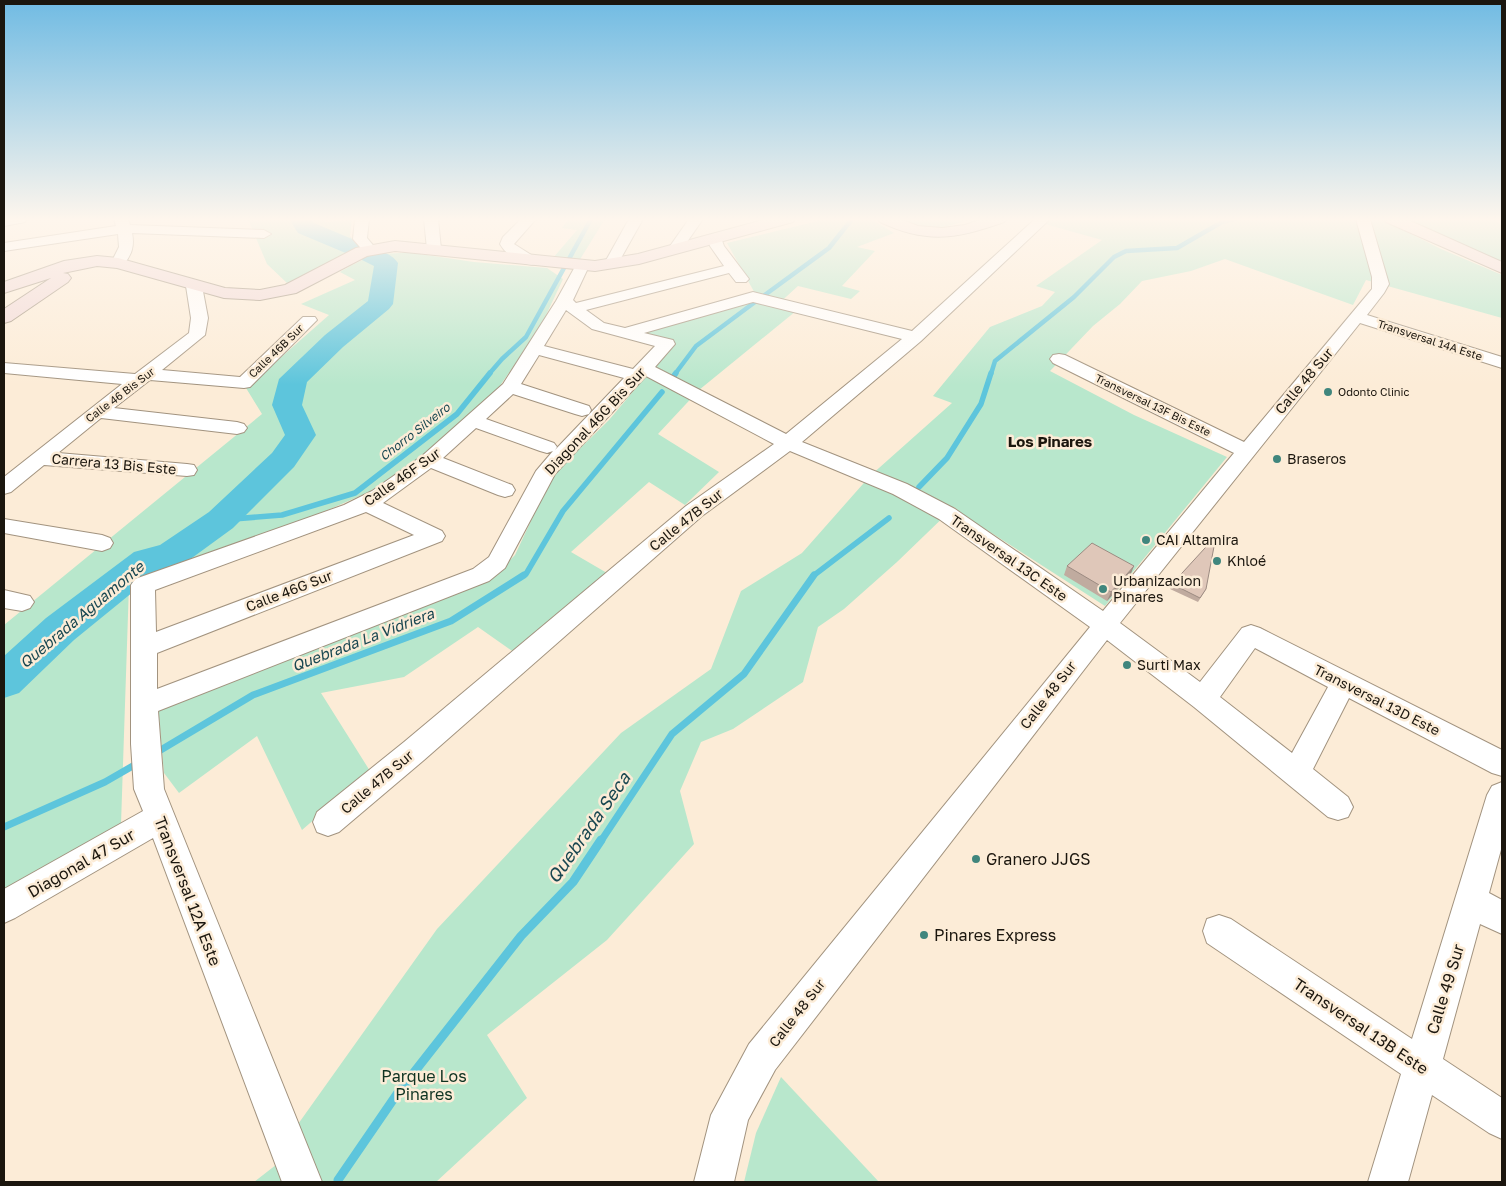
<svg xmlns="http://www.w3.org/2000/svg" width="1506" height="1186" viewBox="0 0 1506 1186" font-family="'Golos Text',sans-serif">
  <rect width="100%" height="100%" fill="#fcecd7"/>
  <g fill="#b8e7cc">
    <path d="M248,219H325V222L352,220L350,236L360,247L303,276L287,283L267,264Z"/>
    <path d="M568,219H605L579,261L553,258L577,230L562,228Z"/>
    <path d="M826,219H871L894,233L857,247L875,251L842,286L860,291L851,299L798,286L776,306L796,311L699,390L658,434L719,472L685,505L649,482L571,552L607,573L515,653L478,627L404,677L321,693L370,771L302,830L257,736L179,793L164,773L158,707L491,579L515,555L552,476L609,420L674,343L642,333L757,297L727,243Z"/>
    <path d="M903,219H970C943,229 930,231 903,219Z"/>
    <path d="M1051,219H1381L1441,249L1502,275V318L1366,280L1353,305L1225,259L1191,271L1142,281L1120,304L1093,326L1050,371L1134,415L1227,457L1105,606L965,516L954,507L897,562L844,609L818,627L803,682L733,729L701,742L680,791L694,844L607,940L487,1035L527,1098L436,1182H254L290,1154L286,1141L437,929L621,733L711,669L741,591L802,553L870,476L952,403L933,396L990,327L1042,306L1055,292L1036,286L1102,240L1045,224Z"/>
    <path d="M1400,219H1495L1502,226V263Z"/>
    <path d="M413,253L474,262L547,268L563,279L540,328L497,390L431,450L369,492L312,517L129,585L121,824L4,895V625L262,414L246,388L329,315L301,304L355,280L340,272C371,254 377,253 413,253Z"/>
    <path d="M781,1077L879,1182H744L756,1133Z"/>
  </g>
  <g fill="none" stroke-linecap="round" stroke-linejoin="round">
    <g stroke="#5dc5dc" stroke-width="4.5">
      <path d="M762,297L829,248L852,219"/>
      <path d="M489,374L502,359L526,337L591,219"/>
      <path d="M675,374L696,346L755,302"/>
      <path d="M991,374L995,361L1074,297L1114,257L1126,251L1177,248L1222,222L1235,219"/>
    </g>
    <g stroke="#5dc5dc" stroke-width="5.5">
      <path d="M673,377L676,373"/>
      <path d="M919,487L947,458L981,404L991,373"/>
      <path d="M221,520L282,515L355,493L457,414L490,373"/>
      <path d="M522,576L526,574L563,511L662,392"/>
      <path d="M813,576L889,518"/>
    </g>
    <g stroke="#5dc5dc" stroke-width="7">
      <path d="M154,754L253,695L451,621L524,575"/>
      <path d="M4,827L105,782L138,763"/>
      <path d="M601,841L672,734L744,674L814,575"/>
    </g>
    <path stroke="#5dc5dc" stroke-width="9" d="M338,1180L397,1094L521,936L573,882L601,840"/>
    <path fill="#5dc5dc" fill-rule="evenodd" d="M289,219H311L314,223L364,244L367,249C378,248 392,254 398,263L393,304L389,309L343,347L307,382L302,405L316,435L294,467L233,528L185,563L160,570L74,640L19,693L4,698V656L46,618L134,552L160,545L209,512L272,453L285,435L272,405L279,379L325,335L368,301L374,266L362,260L359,255L348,254L298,233Z"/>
    <g stroke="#a2937f" stroke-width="2">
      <g id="street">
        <path d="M4,219H27L25,222L4,226Z"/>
        <path d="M114,219H128L130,225L264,230L271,234L264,238L132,233C135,247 131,255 123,266H113L111,263L119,247L118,234L4,251V243L116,226Z"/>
        <path d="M355,219H369L367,238L377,250L375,253H365L353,239Z"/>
        <path d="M424,219H438L441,249L439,252H429L427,249Z"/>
        <path d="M521,219H536L514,244L536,258L538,261L536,264C523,267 506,255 500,244L503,237Z"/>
        <path d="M629,219H643L616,267H606L604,264Z"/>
        <path d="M689,219H703L680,252H670L668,249Z"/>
        <path d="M1035,219H1050L921,341L802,442L907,484L955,509L1103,611L1234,453L1053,363L1050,359L1053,355L1059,354L1065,355L1244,442L1372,289V277L1356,219H1370L1389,284L1384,293L1367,315L1502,357V368L1360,323L1120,623L1200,682L1242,628L1251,625L1260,628L1502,750V776L1492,773L1349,698L1313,769L1348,797L1353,807L1348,817L1338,820L1328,817L1194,707L1107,640L775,1070L748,1120L734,1182H694L711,1115L749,1044L1090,627L939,519L893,494L790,451L702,516L424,760L339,832L328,836L317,832L313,822L317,812L404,742L686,506L774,444L646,376L555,474L505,568L489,581L158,711L164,789L322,1182H282L153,838L15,918L4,923V889L143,811L134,789L131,744V585L135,579L344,505L372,491L422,456L503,384L556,301L577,263H587L589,266L573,300L576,303L724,266L710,246L708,238L710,235H720L724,246L749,279L746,282H736L729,273L586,310L604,323L625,328L753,292L912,331ZM753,302L902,339L786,434L655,367L675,344L673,340L644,333ZM566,310L592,329L655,346L633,369L544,346ZM539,355L624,378L555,450L557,447L554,443L486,419L513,394L575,414L582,416L589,414L591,410L589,406L521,384ZM476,428L540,451L547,453L553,451L536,471L489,557L473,569L157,689V653L442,541L445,536L442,531L383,503L431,468L498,495L505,497L512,495L515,490L512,485L443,458ZM366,512L414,535L156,632L155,590ZM1255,648L1328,687L1292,753L1220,697Z"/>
        <path d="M194,281L199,283L202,286L208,318L205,335L162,370L240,377L303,317H315L317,320L250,387L244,388L150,380L114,408L237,422L244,424L247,428L244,432L237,434L101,418L58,453L187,464L194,465L197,470L194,475L187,476L44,465L11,492L4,494V477L122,384L4,373V363L135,374L189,333L191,318L186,286L189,283Z"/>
        <path d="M4,519L102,535L110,538L113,543L110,548L102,551L4,533Z"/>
        <path d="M4,590L30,596L34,602L30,608L22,611L4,608Z"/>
        <path d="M1502,782V846L1489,893L1502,900V934L1480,924L1443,1059L1502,1098V1139L1489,1133L1432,1095L1408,1182H1368L1401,1074L1207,943L1203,931L1207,919L1219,915L1231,919L1412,1039L1487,795L1492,786Z"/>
      </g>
    </g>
    <g stroke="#a2937f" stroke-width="2">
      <g id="secondary">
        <path d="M767,219H795L793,222L639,264L595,271L395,251L367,256L296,293L260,300L224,298L117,268L97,266L63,273L68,274L71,278L68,282L11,321L4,323V309L51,278L4,293V282L64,261L97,256L118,258L225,288L260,290L285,285L356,248L395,241L595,261L638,254Z"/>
        <path d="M878,219H900L918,226L942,228L965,225L982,219H1006L1004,222C957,239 927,244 880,222Z"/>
        <path d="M1384,219H1406L1502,262V273L1386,222Z"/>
      </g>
    </g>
    <use href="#street" fill="#fff" fill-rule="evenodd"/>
    <use href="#secondary" fill="#f2dad8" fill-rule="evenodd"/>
  </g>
  <g fill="#c0ab9f">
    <path d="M1067,566L1130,576L1107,601L1064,575Z"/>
    <path d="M1172,584L1206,589L1198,602L1170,589Z"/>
  </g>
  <path fill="#9c8b82" d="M1134,566L1130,576L1107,601L1111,592Z"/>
  <g fill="#dfc7b9" stroke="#9c8b82">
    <path d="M1216,536L1206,589L1200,598L1172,584Z"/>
    <path d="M1092,543L1134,566L1111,592L1067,566Z"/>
  </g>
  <linearGradient id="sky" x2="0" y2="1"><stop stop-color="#70bbe3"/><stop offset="0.57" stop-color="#fef6ed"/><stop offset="1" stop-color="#fef6ed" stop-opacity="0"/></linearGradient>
  <rect width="1506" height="385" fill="url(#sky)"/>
  <g fill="#40867d" stroke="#fcecd7" stroke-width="2">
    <circle cx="1328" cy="392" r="5"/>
    <circle cx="1277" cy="459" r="5"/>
    <circle cx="1146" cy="540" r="5"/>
    <circle cx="1217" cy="561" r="5"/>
    <circle cx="1103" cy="589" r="5"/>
    <circle cx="1127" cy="665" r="5"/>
    <circle cx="976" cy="859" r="5"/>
    <circle cx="924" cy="935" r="5"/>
  </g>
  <g text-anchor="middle" stroke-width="5" stroke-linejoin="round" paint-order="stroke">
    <g font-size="11" fill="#1b160e" stroke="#fcecd7">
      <text transform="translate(1430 340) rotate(18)" y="4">Transversal 14A Este</text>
      <text transform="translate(276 351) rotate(-44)" y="4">Calle 46B Sur</text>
      <text transform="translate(120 395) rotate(-37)" y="4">Calle 46 Bis Sur</text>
      <text transform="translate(1153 405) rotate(26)" y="4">Transversal 13F Bis Este</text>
    </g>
    <g font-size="11" fill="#1b160e" stroke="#fcecd7" text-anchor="start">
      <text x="1338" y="396">Odonto Clinic</text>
    </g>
    <g font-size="12" font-style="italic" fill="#194751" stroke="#fcecd7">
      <text transform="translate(415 432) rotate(-38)" y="4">Chorro Silveiro</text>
    </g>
    <g font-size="14" fill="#1b160e" stroke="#fcecd7">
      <text transform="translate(1304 381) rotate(-50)" y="5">Calle 48 Sur</text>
      <text transform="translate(595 421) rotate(-47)" y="5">Diagonal 46G Bis Sur</text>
      <text transform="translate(114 464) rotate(5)" y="5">Carrera 13 Bis Este</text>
      <text transform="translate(402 477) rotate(-35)" y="5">Calle 46F Sur</text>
      <text transform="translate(686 520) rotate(-39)" y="5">Calle 47B Sur</text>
      <text transform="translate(1009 558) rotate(35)" y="5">Transversal 13C Este</text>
      <text transform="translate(289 591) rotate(-21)" y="5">Calle 46G Sur</text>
      <text transform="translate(1048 695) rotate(-52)" y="5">Calle 48 Sur</text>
      <text transform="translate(1377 700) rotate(27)" y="5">Transversal 13D Este</text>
      <text transform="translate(377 782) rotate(-40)" y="5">Calle 47B Sur</text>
      <text transform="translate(797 1013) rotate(-52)" y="5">Calle 48 Sur</text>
    </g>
    <g font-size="14" fill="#1b160e" stroke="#fcecd7" text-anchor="start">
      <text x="1287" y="464">Braseros</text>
      <text x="1156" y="545">CAI Altamira</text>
      <text x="1227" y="566">Khloé</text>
      <text x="1113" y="586">Urbanizacion<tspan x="1113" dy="16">Pinares</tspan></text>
      <text x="1137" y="670">Surti Max</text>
    </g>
    <g font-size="15" font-weight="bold" fill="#1b160e" stroke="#fcecd7">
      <text x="1050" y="447">Los Pinares</text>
    </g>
    <g font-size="15" font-style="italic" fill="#194751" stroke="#fcecd7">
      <text transform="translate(82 615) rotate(-40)" y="5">Quebrada Aguamonte</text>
      <text transform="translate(363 640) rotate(-21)" y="5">Quebrada La Vidriera</text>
    </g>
    <g font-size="16" fill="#1b160e" stroke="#fcecd7" text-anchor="start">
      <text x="986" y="865">Granero JJGS</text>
      <text x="934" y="941">Pinares Express</text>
    </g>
    <g font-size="16" fill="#1b160e" stroke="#fcecd7">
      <text transform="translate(81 863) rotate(-30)" y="6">Diagonal 47 Sur</text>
      <text transform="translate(188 891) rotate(69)" y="6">Transversal 12A Este</text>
      <text transform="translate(1445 989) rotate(-73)" y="6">Calle 49 Sur</text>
      <text transform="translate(1361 1026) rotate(34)" y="6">Transversal 13B Este</text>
    </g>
    <g font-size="16" fill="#0f3322" stroke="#fcecd7">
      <text x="424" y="1082">Parque Los<tspan x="424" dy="18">Pinares</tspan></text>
    </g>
    <g font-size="18" font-style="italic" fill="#194751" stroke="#fcecd7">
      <text transform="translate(589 828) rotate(-55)" y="6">Quebrada Seca</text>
    </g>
  </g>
  <rect width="1506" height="1186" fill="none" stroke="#1b160e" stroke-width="10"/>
</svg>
